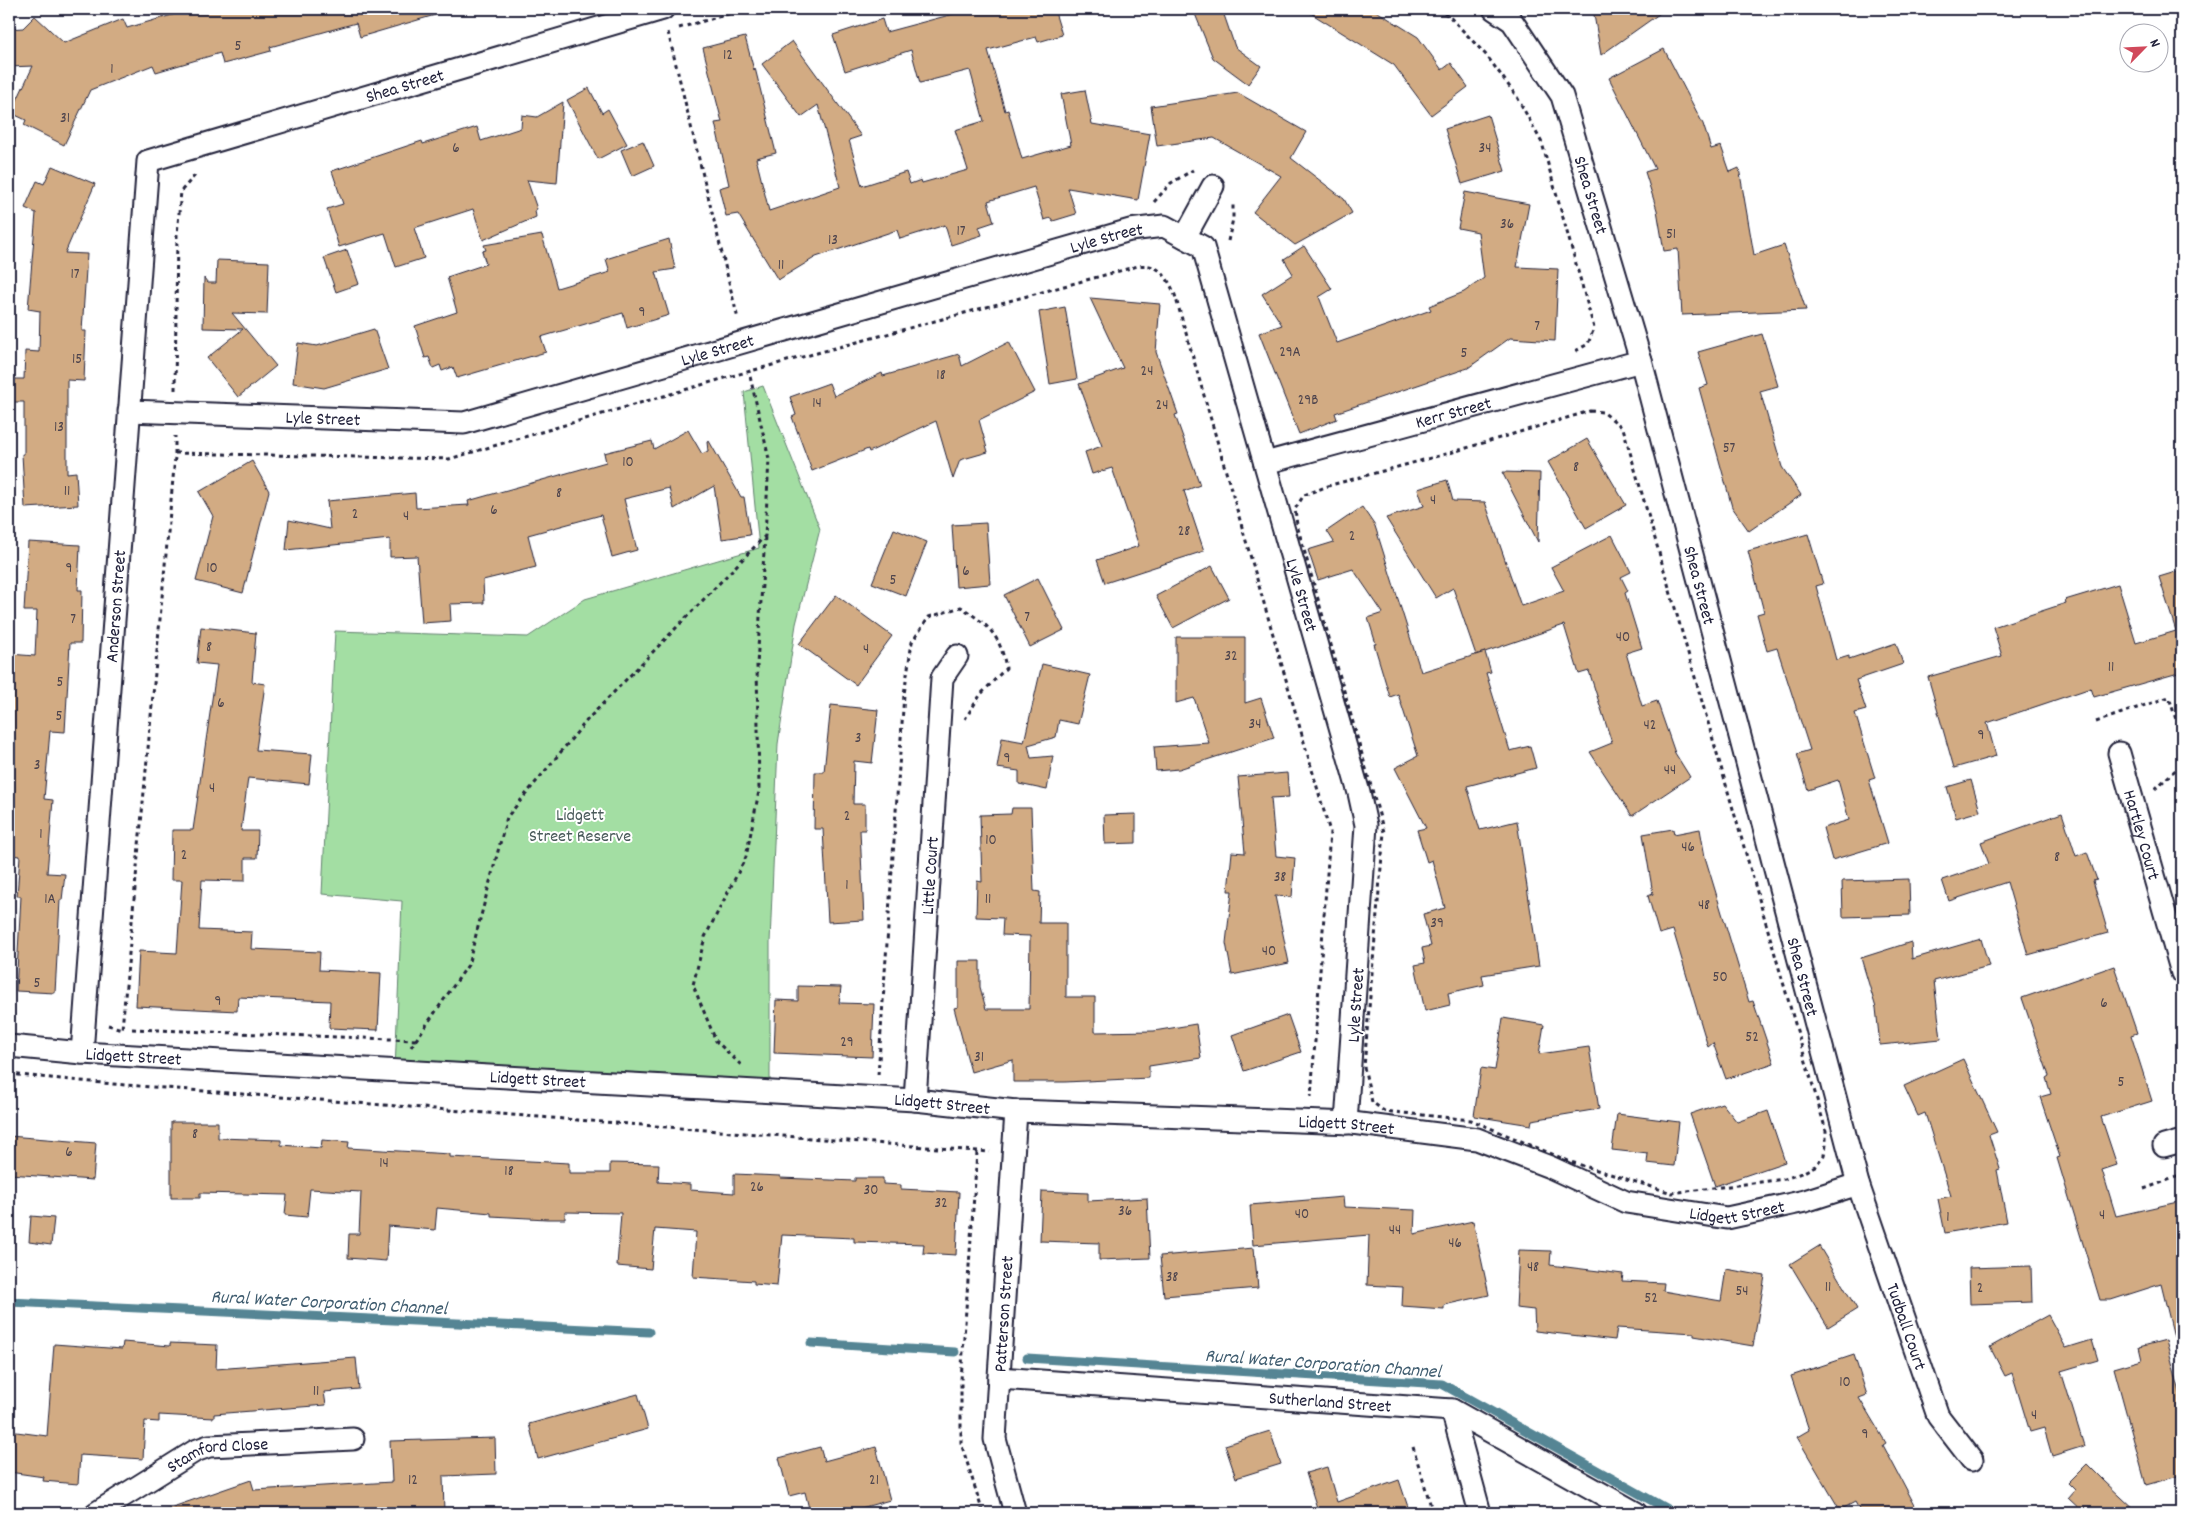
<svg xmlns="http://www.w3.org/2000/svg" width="2191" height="1522" viewBox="0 0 2191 1522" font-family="Dekko,sans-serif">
  <rect width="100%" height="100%" fill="#fff"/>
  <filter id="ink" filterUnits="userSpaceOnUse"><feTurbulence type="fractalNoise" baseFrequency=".02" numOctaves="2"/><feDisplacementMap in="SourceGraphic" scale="10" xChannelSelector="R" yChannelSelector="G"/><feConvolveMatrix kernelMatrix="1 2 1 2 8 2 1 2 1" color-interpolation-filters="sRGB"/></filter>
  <g filter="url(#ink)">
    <path fill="#a3dea3" stroke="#62806f" d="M763,386L820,529L796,624L778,744L770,943V1091L395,1070L402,901L322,894L335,631L528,637L585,599L759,548L744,392Z"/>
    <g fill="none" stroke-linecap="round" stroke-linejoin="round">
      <g stroke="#548594" stroke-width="9">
        <path d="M9,1302L649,1332"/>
        <path d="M811,1343L955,1352"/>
        <path d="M1027,1358L1442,1384L1674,1513"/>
      </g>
    </g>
    <g fill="#d2ab83" stroke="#22223b">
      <path d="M178,9H434L435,15L360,37L356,23L270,47L271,51L223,64L220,53L156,72L153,65L90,90L64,145L24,125L26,120L11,113L33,66L9,67V29L23,28L35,16L64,43L123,19L127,28L179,13Z"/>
      <path d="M972,9H1054L1062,35L1038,42L1036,37L988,50L1005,111L1008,110L1022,159L1071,145L1061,94L1085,90L1092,124L1150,134L1138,200L1068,188L1076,214L1053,221L1051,218L1044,220L1034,187L988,201L994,222L979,227L982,235L951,245L945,225L900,239L897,230L816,257L778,280L738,214L726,216L719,188L729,185L715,123L722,122L703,48L745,37L754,70L755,68L776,153L756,158L769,211L840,187L818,105L801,117L762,64L792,41L861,136L849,140L862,186L906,172L910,184L921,180L922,183L968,170L955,130L984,121L970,70L920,83L911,50L845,71L833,35L882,19L886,32Z"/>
      <path d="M1193,9H1222L1235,47L1261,66L1248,84L1213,58Z"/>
      <path d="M1304,9H1373L1418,37L1442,70L1451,63L1468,87L1431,115L1394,65Z"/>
      <path d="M1593,9H1666L1601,55Z"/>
      <path d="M1664,49L1703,124L1711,149L1721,146L1730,172L1739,168L1754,255L1784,245L1806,310L1682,315L1678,249L1664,251L1657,210L1645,172L1655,169L1609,78Z"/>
      <path d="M589,88L602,113L608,109L627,144L598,159L567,100Z"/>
      <path d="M1238,93L1306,132L1291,158L1344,199L1352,213L1295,245L1253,212L1281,176L1214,138L1157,146L1151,106Z"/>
      <path d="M563,102L557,183L527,180L537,209L535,210L536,217L483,240L473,209L414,228L424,258L396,267L385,233L339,247L327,209L343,204L332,171L422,141L423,144L477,127L481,141L521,128L522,115L537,117Z"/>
      <path d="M1488,115L1505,171L1462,184L1445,129Z"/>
      <path d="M643,141L654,166L632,176L621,150Z"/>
      <path d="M52,166L95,184L65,253L87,254L82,331H86L84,381L67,380V473L76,472L78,505L25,508L22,454H24V402H9V379H24L25,351L39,352L40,311L28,309L36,213L25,208L37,181L44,184Z"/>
      <path d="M1465,192L1529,204L1517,267L1558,269L1555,341L1510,338L1468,368L1335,413L1337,419L1299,434L1259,333L1282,325L1262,294L1293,274L1284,259L1304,246L1332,289L1319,297L1337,343L1431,310L1429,306L1464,292L1484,278L1478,232L1458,228Z"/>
      <path d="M542,235L557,288L610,272L606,259L669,239L675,269L656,272L669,315L627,328L623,313L541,337L546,352L457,378L453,367L442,371L440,365L433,368L429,357L425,358L415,326L457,312L447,277L486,264L482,251L486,250L484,245Z"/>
      <path d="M347,250L359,284L336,292L324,258Z"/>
      <path d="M217,260L269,262L267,314L232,313L276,366L238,397L207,358L243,329L203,328L204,278L208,283H216Z"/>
      <path d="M1090,298L1160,304L1156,352L1178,414L1175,415L1200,485L1184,491L1204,551L1105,583L1097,560L1139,546L1112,468L1092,474L1085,452L1102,446L1079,384L1123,368Z"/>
      <path d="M1065,307L1077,379L1050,384L1039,312Z"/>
      <path d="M374,329L388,369L324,388L293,383L298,343L317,346Z"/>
      <path d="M1762,334L1778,386L1760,391L1782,467L1801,495L1749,531L1732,507L1699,388L1708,385L1698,352Z"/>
      <path d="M1009,342L1035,392L979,420L988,452L960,460L953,479L936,421L869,452L868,449L812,471L792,417L796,415L790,397L829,383L834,396L882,373L883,376L959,354L962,366Z"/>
      <path d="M688,430L702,454L708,451L707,442L709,441L741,497H744L750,535L722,539L714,486L674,509L669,488L624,499L637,550L612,557L601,515L528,535L536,567L483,580L484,603L450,604L451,621L422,623L417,556L390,557V539L286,550L289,520L330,529L327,501L415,493L416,508L469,505L468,501L606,462L604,453L652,441L654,449Z"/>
      <path d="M1587,439L1626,505L1586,528L1548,462Z"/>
      <path d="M252,461L269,491L243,593L196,581L213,516L199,492Z"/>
      <path d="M1502,472L1540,473L1538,542Z"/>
      <path d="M1447,480L1453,501L1485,502L1521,606L1564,591L1551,567L1612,535L1631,572L1621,577L1628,591L1625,593L1642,648L1626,653L1642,706L1657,701L1675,753L1690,777L1632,816L1590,752L1612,743L1589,671L1579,674L1564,625L1476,655L1453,588L1436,598L1386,518L1424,506L1418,489Z"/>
      <path d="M1362,507L1375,526L1421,672L1485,652L1491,672L1486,673L1510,751L1530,746L1536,768L1467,786L1480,830L1517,821L1539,966L1482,975L1484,985L1448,993L1450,1005L1425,1011L1415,965L1425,963L1422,948L1431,946L1423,914L1445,908L1432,860L1427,862L1417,830L1426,828L1395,768L1418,756L1398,694L1390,697L1374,644H1376L1368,618L1383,613L1353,569L1318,580L1308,550L1334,542L1327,531Z"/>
      <path d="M986,523L990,584L956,587L952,525Z"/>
      <path d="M894,529L927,542L906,596L872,583Z"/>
      <path d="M1808,534L1823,584L1816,586L1836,660L1849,656V659L1896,643L1903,664L1856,680L1866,710L1855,713L1875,778L1869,780L1888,843L1832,860L1823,828L1849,820L1838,780L1808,790L1797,754L1810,750L1777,648L1767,651L1757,614L1764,612L1748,551Z"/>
      <path d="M28,542L80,545L78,590H82L81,643H70L65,732L50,731L44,799L53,800L47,873L65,874L62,900H60L55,993L16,991L21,896H17L20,856L9,855V654L35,656L37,611H24Z"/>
      <path d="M1212,566L1229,598L1173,628L1156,596Z"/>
      <path d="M2182,570V672L2094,697L2091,688L1987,723L1996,756L1954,768L1928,677L2002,656L1993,627L2066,603L2065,600L2118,584L2136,643L2176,631L2159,577Z"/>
      <path d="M1038,578L1064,630L1030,647L1004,595Z"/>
      <path d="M836,595L892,636L856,685L799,644Z"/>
      <path d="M201,627L256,633L252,682L265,684L256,750L312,754L309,784L248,778L241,831H258L257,858H245V881L202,880L199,930L252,932L251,949L320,952L319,970L381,973L378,1030L329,1028L330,1001L238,997L237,1011L136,1006L139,951L177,953L182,880H171L172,830H193L217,665L197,663Z"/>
      <path d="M1176,637H1245V703L1261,698L1274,738L1179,769L1156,771L1154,747L1209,743L1194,698L1176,703Z"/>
      <path d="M1042,664L1090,675L1078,724L1059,720L1056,737L1028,745L1031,758L1053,756L1047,790L1019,784V771L997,768L1002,738L1024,742Z"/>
      <path d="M831,705L878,710L872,763L854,761L853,804H865V830H860L864,920L828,922L823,829H814L815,772H824Z"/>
      <path d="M1287,773L1289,797L1271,798L1276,856L1295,858L1292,897L1275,896L1289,963L1232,975L1226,943L1232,891H1228L1232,852L1245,853L1238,777Z"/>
      <path d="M1971,780L1980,811L1956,818L1947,787Z"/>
      <path d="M1012,808H1031L1034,891L1040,892L1039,923H1066V997H1095V1032L1154,1031L1196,1024L1201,1058L1149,1066V1078L1065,1082H1013V1060L971,1072L954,1008L958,1007V961H980V987L986,1009H1029L1030,936L1002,935L1003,918L976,917L977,881L982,882L980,815L1011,814Z"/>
      <path d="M2062,813L2076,856L2087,852L2097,880L2093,881L2108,933L2028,955L2007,882L1949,901L1942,880L1989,864L1981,842Z"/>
      <path d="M1136,814V843L1105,844L1104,815Z"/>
      <path d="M1673,829L1674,834L1700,829L1705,857L1749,1002L1753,1001L1774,1063L1726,1079L1713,1043L1708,1047L1673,930L1659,934L1648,896L1653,894L1643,834Z"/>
      <path d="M1909,879L1910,915L1843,917L1842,881Z"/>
      <path d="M1981,939L1989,966L1934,981L1941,1039L1880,1045L1876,1008L1861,958L1911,942L1912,959Z"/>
      <path d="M2114,966L2137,1033L2131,1035L2152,1101L2101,1117L2117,1165L2102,1170L2116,1216L2182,1201V1336L2174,1337L2161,1284L2111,1300H2100L2057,1158L2060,1157L2040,1097L2051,1094L2046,1078L2049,1076L2022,998Z"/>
      <path d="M798,986L841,987L839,1003L874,1004L872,1057L774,1053L776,1000L798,1001Z"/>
      <path d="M1288,1015L1301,1052L1244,1071L1232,1035Z"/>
      <path d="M1503,1018L1544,1025L1539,1054L1589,1047L1599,1109L1532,1120L1531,1125L1474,1116L1481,1068L1495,1070Z"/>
      <path d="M1963,1059L1997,1132L1989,1135L2000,1169L1997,1170L2007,1222L1945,1233L1938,1199L1951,1196L1925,1113L1918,1116L1904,1086Z"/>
      <path d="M1722,1103L1737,1122L1768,1111L1785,1162L1715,1186L1690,1114Z"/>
      <path d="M1617,1114L1679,1122L1674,1166L1647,1163L1648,1154L1612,1150Z"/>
      <path d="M171,1122H218V1138L281,1140V1145L321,1148L322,1140L349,1142L348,1148L450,1154V1157L569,1163V1173H610V1163L659,1164L658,1182L690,1184V1190L734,1193V1174L780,1176V1178L855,1181V1178H883V1184L901,1185V1189L959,1192L956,1255L923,1253L924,1244L854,1242V1238L782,1235L777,1286L754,1284V1281L693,1277L696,1232L655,1229L651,1269L617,1266L621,1213L565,1212V1219H547L491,1216V1213L437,1208L435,1230L388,1226L386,1261L348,1258L349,1234H359L361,1192L310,1189L307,1217L285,1215L287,1195L200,1193V1198H171Z"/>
      <path d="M9,1136L96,1143L93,1180L9,1174Z"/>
      <path d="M1042,1191L1088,1193V1201L1147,1198L1150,1258L1099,1260V1243L1040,1241Z"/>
      <path d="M1343,1197L1344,1207L1415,1210L1414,1234L1473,1221L1489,1295L1444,1305V1309L1402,1306L1403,1287L1367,1285L1369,1235L1253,1245L1250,1205Z"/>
      <path d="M31,1216L54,1218L51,1245L29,1242Z"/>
      <path d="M1819,1246L1857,1309L1828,1327L1790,1264Z"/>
      <path d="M1254,1248L1258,1288L1164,1296L1160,1256Z"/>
      <path d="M1519,1250L1551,1251L1550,1265L1623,1274L1622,1281L1664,1283L1663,1291L1721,1301L1726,1269L1765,1276L1753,1346L1694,1336V1333L1617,1328L1615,1340L1535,1331L1534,1310L1516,1308Z"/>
      <path d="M2031,1266L2032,1302L1970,1304L1969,1268Z"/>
      <path d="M2048,1315L2066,1348L2092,1340L2098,1360L2061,1371L2084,1446L2052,1456L2044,1428L2030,1432L2012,1373L2005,1376L1990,1347Z"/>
      <path d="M2166,1340L2182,1400V1475L2146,1485L2114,1368L2142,1360L2139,1347Z"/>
      <path d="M123,1342L170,1346V1343L217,1345L216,1369L356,1358L359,1389L324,1392L326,1405L214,1414V1418L159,1415V1422L145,1421L143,1459L80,1455L78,1484L43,1481L44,1477L9,1472V1431L47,1436L54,1344L122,1349Z"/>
      <path d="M1854,1355L1867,1395L1859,1398L1886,1443L1883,1445L1919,1513H1861L1855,1502L1840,1510L1797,1437L1809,1430L1791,1376Z"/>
      <path d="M638,1394L648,1429L538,1459L529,1424Z"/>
      <path d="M1270,1431L1281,1464L1236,1478L1225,1445Z"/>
      <path d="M495,1438L496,1474L443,1476L444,1513H164V1510L251,1480L254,1490L392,1482L390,1441Z"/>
      <path d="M820,1447L824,1461L876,1447L890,1500L843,1513H810L805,1492L789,1496L779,1458Z"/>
      <path d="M2087,1464L2104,1481L2138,1513H2084L2068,1498L2075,1490L2068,1483Z"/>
      <path d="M1327,1467L1337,1502L1399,1480L1410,1513H1314L1313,1509L1317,1508L1306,1473Z"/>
    </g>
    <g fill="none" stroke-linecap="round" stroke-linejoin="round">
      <g stroke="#22223b" stroke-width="25">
        <g id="street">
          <path id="s1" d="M1494,9L1512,21L1562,96L1641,361L1858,1184L1938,1416L1972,1460"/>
          <path d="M1185,237L1213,186"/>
          <path id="s2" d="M129,411L464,423L1130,230L1164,226L1203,247L1359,793L1366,825L1346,1123"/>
          <path id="s3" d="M1265,463L1641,361"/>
          <path id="s4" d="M2119,753L2182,973"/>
          <path id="s5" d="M9,1046L82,1053L915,1100L1016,1111L1352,1123L1477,1139L1550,1167L1626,1202L1727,1218L1805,1201L1858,1184"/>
          <path id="s6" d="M82,1053L148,161L663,9"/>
          <path id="s7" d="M915,1100L942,678L957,656"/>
          <path d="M2164,1146L2182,1141"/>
          <path id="s8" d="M999,1378L1452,1410L1636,1513"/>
          <path d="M1452,1410L1480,1513"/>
          <path id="s9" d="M96,1513L195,1451L209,1446L353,1439"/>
          <path id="s10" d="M1015,1513L995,1439L1016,1111"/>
        </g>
      </g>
      <g stroke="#22223b" stroke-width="3" stroke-dasharray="4 4" stroke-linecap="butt">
        <path d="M1437,9L1448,15L1487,56L1517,97L1542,143L1594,328L1588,344L1572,353"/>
        <path d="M679,28L746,9"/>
        <path d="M668,32L738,319"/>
        <path d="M1154,202L1171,183L1193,170"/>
        <path d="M1228,241L1233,219V203"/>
        <path d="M175,390L177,235L181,191L197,173"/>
        <path d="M1590,411L1603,412L1623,428L1826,1131V1145L1824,1155L1815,1166L1804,1172L1785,1179L1672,1193L1571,1162L1471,1120L1384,1111L1372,1102L1364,1067L1384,832L1297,525L1295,509L1304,495L1331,485L1453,452Z"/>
        <path d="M175,453L449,459L732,376L1138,266C1159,262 1168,278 1175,295L1330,832L1311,1097"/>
        <path d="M2096,722L2169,697L2182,739"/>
        <path d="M2155,789L2182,764"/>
        <path d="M108,1025L122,1029L175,457V436"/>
        <path d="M132,1029L416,1040"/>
        <path d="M411,1047L468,965L507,817L588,719L765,536L769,459L749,372"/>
        <path d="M741,1065L716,1041L693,985L705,937L746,857L759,791L757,665L765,536"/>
        <path d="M9,1074L113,1084L990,1152"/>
        <path d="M878,1075L904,694L912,642L929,617L961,607C989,626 1000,634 1006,668L981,694L965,719"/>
        <path d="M977,1152L961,1380V1443L983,1513"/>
        <path d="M2144,1189L2182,1175"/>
        <path d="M1413,1447L1433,1513"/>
      </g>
      <use href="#street" stroke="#fff" stroke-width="21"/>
    </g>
  </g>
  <g text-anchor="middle" stroke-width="4" stroke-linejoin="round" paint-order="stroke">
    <g font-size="15" fill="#4e444d">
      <text x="238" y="50">5</text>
      <text x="728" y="59">12</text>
      <text x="112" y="73">1</text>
      <text x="65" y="122">31</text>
      <text x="456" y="152">6</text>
      <text x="1485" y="152">34</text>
      <text x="1507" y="228">36</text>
      <text x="961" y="235">17</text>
      <text x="1671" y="238">51</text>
      <text x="833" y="244">13</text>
      <text x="781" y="269">11</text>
      <text x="75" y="278">17</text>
      <text x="642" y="316">9</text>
      <text x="1537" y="330">7</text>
      <text x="1290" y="356">29A</text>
      <text x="1464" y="357">5</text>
      <text x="77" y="363">15</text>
      <text x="1147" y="375">24</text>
      <text x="941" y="379">18</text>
      <text x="1308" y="404">29B</text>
      <text x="817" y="407">14</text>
      <text x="1162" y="409">24</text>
      <text x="59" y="431">13</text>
      <text x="1729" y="452">57</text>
      <text x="628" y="466">10</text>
      <text x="1576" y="471">8</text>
      <text x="67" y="495">11</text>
      <text x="559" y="497">8</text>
      <text x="1433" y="504">4</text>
      <text x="494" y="514">6</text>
      <text x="355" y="518">2</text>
      <text x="406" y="520">4</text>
      <text x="1184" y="535">28</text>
      <text x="1352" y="540">2</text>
      <text x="69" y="572">9</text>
      <text x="212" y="572">10</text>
      <text x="966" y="575">6</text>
      <text x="893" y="584">5</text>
      <text x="1027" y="621">7</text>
      <text x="73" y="623">7</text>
      <text x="1623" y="641">40</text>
      <text x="209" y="651">8</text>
      <text x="866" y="653">4</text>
      <text x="1231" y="660">32</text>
      <text x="2111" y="671">11</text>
      <text x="60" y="686">5</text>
      <text x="221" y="707">6</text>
      <text x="59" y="720">5</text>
      <text x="1255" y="728">34</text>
      <text x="1650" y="729">42</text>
      <text x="1981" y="739">9</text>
      <text x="858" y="742">3</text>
      <text x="1007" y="762">9</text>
      <text x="37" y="769">3</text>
      <text x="1670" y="774">44</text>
      <text x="212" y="792">4</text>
      <text x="847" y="820">2</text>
      <text x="41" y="838">1</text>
      <text x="991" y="844">10</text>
      <text x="1688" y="851">46</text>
      <text x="184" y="859">2</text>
      <text x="2057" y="861">8</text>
      <text x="1280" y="881">38</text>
      <text x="847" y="889">1</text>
      <text x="50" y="903">1A</text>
      <text x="988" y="903">11</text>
      <text x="1704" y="909">48</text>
      <text x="1437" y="927">39</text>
      <text x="1269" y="955">40</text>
      <text x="1720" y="981">50</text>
      <text x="37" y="987">5</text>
      <text x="218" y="1005">9</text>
      <text x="2104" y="1007">6</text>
      <text x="1752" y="1041">52</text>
      <text x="847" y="1046">29</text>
      <text x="979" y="1061">31</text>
      <text x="2121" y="1086">5</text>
      <text x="195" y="1138">8</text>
      <text x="69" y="1156">6</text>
      <text x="384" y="1167">14</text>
      <text x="509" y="1175">18</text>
      <text x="757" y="1191">26</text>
      <text x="871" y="1194">30</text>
      <text x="941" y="1207">32</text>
      <text x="1125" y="1215">36</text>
      <text x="1302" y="1218">40</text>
      <text x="2102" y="1219">4</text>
      <text x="1948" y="1221">1</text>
      <text x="1395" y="1234">44</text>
      <text x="1455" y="1247">46</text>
      <text x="1533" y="1271">48</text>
      <text x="1172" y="1281">38</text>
      <text x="1828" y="1291">11</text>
      <text x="1980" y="1292">2</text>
      <text x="1742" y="1295">54</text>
      <text x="1651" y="1302">52</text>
      <text x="1845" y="1386">10</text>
      <text x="316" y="1395">11</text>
      <text x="2034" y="1419">4</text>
      <text x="1865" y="1438">9</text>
      <text x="413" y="1484">12</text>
      <text x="874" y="1484">21</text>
    </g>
    <g font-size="18" fill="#22223b" stroke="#fff">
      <text dy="6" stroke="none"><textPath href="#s6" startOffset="1162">Shea Street</textPath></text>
      <text dy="6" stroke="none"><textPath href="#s1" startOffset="215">Shea Street</textPath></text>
      <text dy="6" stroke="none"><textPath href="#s2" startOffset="1004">Lyle Street</textPath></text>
      <text dy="6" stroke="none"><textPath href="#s2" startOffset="599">Lyle Street</textPath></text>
      <text dy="6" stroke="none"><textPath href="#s3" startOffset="195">Kerr Street</textPath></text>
      <text dy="6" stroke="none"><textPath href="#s2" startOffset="194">Lyle Street</textPath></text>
      <text dy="6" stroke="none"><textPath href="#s1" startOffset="620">Shea Street</textPath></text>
      <text dy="6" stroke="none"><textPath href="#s2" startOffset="1469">Lyle Street</textPath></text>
      <text dy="6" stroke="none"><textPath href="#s6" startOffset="448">Anderson Street</textPath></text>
      <text dy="6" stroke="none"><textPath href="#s4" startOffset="85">Hartley Court</textPath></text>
      <text dy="6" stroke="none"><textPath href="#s7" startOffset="225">Little Court</textPath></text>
      <text dy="6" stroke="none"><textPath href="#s1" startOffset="1025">Shea Street</textPath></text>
      <text transform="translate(1355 1005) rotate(-86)" y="6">Lyle Street</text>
      <text dy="6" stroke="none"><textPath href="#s5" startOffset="125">Lidgett Street</textPath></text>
      <text dy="6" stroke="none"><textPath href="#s5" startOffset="530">Lidgett Street</textPath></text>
      <text dy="6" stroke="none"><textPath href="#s5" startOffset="935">Lidgett Street</textPath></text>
      <text dy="6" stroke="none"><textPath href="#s5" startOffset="1340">Lidgett Street</textPath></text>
      <text dy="6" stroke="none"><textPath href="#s5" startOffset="1746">Lidgett Street</textPath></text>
      <text dy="6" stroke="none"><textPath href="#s10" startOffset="202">Patterson Street</textPath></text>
      <text dy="6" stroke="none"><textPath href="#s1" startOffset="1390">Tudball Court</textPath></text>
      <text dy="6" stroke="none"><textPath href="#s8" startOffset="332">Sutherland Street</textPath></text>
      <text dy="6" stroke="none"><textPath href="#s9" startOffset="138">Stamford Close</textPath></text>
    </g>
    <g font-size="18" fill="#495a5a" stroke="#fff">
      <text x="580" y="820">Lidgett<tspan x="580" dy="21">Street Reserve</tspan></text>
    </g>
    <g font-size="19" font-style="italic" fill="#3f5c6f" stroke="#fff">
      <text transform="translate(329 1301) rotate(3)" y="7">Rural Water Corporation Channel</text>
      <text transform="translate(1323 1362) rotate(4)" y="7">Rural Water Corporation Channel</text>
    </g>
  </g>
  <rect width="2191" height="1522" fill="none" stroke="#fff" stroke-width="30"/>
  <rect x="15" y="15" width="2161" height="1492" fill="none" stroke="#22223b" stroke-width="2" filter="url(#ink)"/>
  <g transform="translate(2144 48) rotate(66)"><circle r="24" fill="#ffffff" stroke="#a7a7b1"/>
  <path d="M0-4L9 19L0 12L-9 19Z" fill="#d1495b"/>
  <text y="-8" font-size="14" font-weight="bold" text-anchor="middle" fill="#22223b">N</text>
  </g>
</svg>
